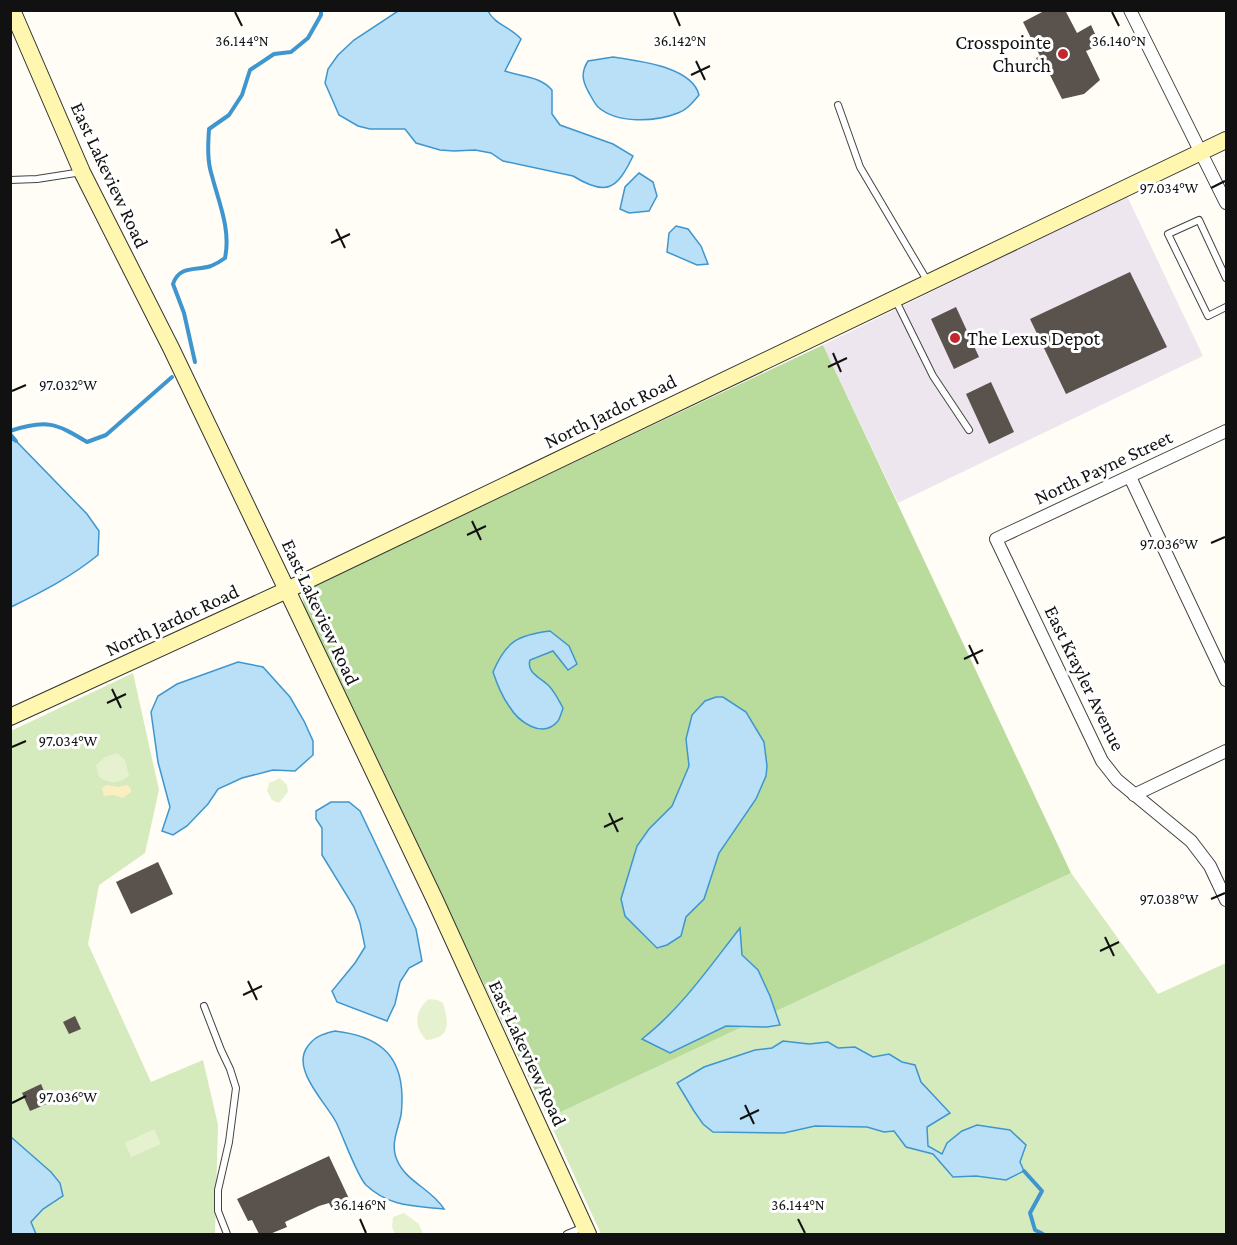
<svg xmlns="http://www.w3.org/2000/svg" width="1237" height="1245" viewBox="0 0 1237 1245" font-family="'Crimson Pro',serif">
  <rect width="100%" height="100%" fill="#fffdf5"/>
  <path fill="#eee6ef" d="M1127,196L1203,356L898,503L823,345Z"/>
  <g fill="#d5ebbd">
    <path d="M133,673L159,790L145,853L99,885L88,944L151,1082L203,1060L218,1125L215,1234H11V731Z"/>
    <path d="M1071,873L1158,994L1226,963V1234H601L548,1118Z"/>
  </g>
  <path fill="#b9dc9c" d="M823,345L1071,873L548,1118L305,610L302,595L310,587Z"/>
  <path fill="#fbeec1" d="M107,785L118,787L127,785L131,789V792L123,798L114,795L104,796L102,788Z"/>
  <g fill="#e6f2cf">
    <path d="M117,753L125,760L129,776C119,784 110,784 99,777L96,765L105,757Z"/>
    <path d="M280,778L287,785L288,792L279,803L272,800L267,791L269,783Z"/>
    <path d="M429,999L437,1000L443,1003C449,1023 451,1038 426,1040C413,1026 415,1010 429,999Z"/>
    <path d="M154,1129L161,1144L131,1157L125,1143Z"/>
    <path d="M404,1213L419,1224L423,1234H395L392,1227L393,1217Z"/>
  </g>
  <g fill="#b9e0f7" stroke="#3f96cf" stroke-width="1.5">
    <path d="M398,11H488C495,25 511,27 521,39L505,71C522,77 540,76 552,90V114L560,125L613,144L633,156C617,189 607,197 573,176L503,161L491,153L475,150L454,151L440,150L416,143L405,129H370L358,126L339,115L325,83L328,69L338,55L354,40Z"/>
    <path d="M613,57C637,61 692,66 699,95C693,102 687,110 678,113C655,122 617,124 598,107C594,103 591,96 588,91C582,80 581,72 588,61Z"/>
    <path d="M639,173L653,182L657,196L649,211L629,213L620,209L625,187Z"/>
    <path d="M676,226L688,229L701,246L708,264L697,265L667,252L669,233Z"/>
    <path d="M11,440L16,441L87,514L99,531L98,555C71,577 42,592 11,607Z"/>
    <path d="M550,631L569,646L577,664L568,670L553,651L530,660C526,673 541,678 549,686C555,692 559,701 563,708C562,711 560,718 558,721C542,740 518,721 509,706C501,695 497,684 493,672C506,641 518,635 550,631Z"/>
    <path d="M238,662L263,667L290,697L304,721L313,741V755L295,771L273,770L242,778L218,789L208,804L187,826L173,835L162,831L170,807L158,762L151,712L158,696L177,684Z"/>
    <path d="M716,697H723L746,712L764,742L767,766L766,776L756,799L719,853L704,899L686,917L681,936L667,945L657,948L625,916L621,899L637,846L649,829L672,806L689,766L686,739L692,715L705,701Z"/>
    <path d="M331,802H349L360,811L416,929L422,961L409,968L400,982L395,1004L387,1021L337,1002L332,991L355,963L365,947L360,923L354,907L322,855V828L316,819V811Z"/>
    <path d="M740,928L742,955L758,970L770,996L780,1025L767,1027L726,1026L670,1053L642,1039C681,1009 710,966 740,928Z"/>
    <path d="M335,1031C377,1036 401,1053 402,1096C402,1102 402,1109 401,1115C398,1130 390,1144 397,1160C406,1182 432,1189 444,1209C414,1206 389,1207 366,1185C357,1176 343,1136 336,1122C326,1103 293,1071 306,1049C313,1037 322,1034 335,1031Z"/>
    <path d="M783,1041L809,1044L828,1042L838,1048L855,1047L873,1057L889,1054L902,1062L915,1065L921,1082L950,1113L927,1127L928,1146L942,1154L947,1143L962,1131L977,1125L1010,1130L1026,1145L1020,1162L1024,1171L1006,1180L976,1176L953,1177L933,1154L906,1147L894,1131L884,1132L867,1127L815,1126L784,1133L713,1132L703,1124L694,1111L677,1083L704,1067L755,1050L772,1048Z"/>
    <path d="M11,1137L51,1172L60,1183L63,1196L43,1209L31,1222L36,1234H11Z"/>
  </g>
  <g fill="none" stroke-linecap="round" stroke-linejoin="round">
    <g stroke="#3f96cf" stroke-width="4">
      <path d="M195,362L184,313L173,284C179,265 196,271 211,266C216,264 221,261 225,258C231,230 219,203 212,176C207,161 208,145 209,129L229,115L242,95L250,70L274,54L291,52L308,38L321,15V10"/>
      <path d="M10,431C46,419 56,423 87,442L106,435L172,377"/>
      <path d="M10,434L16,441"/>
      <path d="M1024,1171L1042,1191L1030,1213L1035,1230L1043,1234"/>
    </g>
  </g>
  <g fill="#5a524d">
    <path d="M1046,10H1065L1077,33L1091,25L1100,45L1086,51L1100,80L1084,94L1062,99L1046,67L1042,69L1036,58L1040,56L1023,22Z"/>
    <path d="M1130,272L1167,347L1066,394L1030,319Z"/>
    <path d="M956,307L979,357L954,369L931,319Z"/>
    <path d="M991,382L1014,432L989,444L966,394Z"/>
    <path d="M158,862L173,894L131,914L116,882Z"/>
    <path d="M75,1016L81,1029L69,1034L63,1022Z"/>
    <path d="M41,1084L49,1103L30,1111L22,1093Z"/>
    <path d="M329,1156L351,1203L333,1211L329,1203L319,1206L285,1222L287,1227L270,1234H259L252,1220L248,1221L237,1199Z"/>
  </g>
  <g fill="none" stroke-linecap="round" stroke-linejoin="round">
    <g stroke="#444" stroke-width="8">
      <g id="lane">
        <path d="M838,105L860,167L928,282"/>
        <path d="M10,180L37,179L82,172"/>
        <path d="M1226,278L1199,220L1168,234L1208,316L1226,307"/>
        <path d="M895,299L933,376L969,430"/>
        <path d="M204,1006L221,1050L230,1069L236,1088L229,1142L218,1190V1211L227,1234"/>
        <path d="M567,1234L584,1227"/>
      </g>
    </g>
    <g stroke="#444" stroke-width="14">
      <g id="street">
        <path d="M1130,10L1226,203"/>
        <path d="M1226,431L996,539L1102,761L1117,780L1191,841L1210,866L1226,900"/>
        <path d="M1130,477L1226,680"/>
        <path d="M1134,795L1226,751"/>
      </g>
    </g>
    <g stroke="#333" stroke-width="18">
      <g id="secondary">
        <path d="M12,10L82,172L171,348L287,590L435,900L588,1234"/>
        <path d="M10,717L287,590L1226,140"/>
      </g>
    </g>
    <use href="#lane" stroke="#fff" stroke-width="6"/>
    <use href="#street" stroke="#fff" stroke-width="12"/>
    <use href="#secondary" stroke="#fff6b0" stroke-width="16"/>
  </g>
  <path fill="none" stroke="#111" stroke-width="2" d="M235,12L242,26M674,12L680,26M1112,12L1119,26M696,61L705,80M691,75L710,66M1211,188L1225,181M336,229L345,248M331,243L350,234M833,353L841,372M828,367L847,358M12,391L26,385M472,521L481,540M467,535L486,526M1211,543L1225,537M969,645L978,664M964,659L983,650M112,689L121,708M107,703L126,694M12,747L26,741M609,813L618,832M604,827L623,818M1211,899L1225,893M1105,937L1114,956M1100,951L1119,942M248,981L257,1000M243,995L262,986M12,1103L26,1096M745,1105L754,1124M740,1119L759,1110M360,1219L366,1233M798,1219L805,1233"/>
  <g fill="#c4262e" stroke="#fff" stroke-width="2">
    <circle cx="1063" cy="54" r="6"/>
    <circle cx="955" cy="338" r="6"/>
  </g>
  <g text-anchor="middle" stroke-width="6" stroke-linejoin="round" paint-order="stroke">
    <g font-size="20" fill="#111" stroke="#fff" text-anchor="end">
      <text x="1051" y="49">Crosspointe<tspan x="1051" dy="23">Church</tspan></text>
      <text x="967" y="345" text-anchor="start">The Lexus Depot</text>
    </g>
    <g font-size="20" fill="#111" stroke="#fff">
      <text transform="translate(110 175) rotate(65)" y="7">East Lakeview Road</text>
      <text transform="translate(610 411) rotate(-26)" y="7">North Jardot Road</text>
      <text transform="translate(1103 467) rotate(-25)" y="7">North Payne Street</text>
      <text transform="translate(321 612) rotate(65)" y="7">East Lakeview Road</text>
      <text transform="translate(172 620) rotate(-25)" y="7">North Jardot Road</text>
      <text transform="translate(1085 678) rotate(64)" y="7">East Krayler Avenue</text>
      <text transform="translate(528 1053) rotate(65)" y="7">East Lakeview Road</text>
    </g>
  </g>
  <g font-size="15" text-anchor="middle" fill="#111" stroke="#fff" stroke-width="6" stroke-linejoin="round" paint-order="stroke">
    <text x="680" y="46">36.142°N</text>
    <text x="1119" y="46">36.140°N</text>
    <text x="242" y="46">36.144°N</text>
    <text x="1169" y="193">97.034°W</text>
    <text x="68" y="390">97.032°W</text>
    <text x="1169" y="549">97.036°W</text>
    <text x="68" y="746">97.034°W</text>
    <text x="1169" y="904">97.038°W</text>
    <text x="68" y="1102">97.036°W</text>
    <text x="360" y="1210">36.146°N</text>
    <text x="798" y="1210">36.144°N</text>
  </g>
  <rect width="1237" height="1245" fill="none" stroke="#111111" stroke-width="24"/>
</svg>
